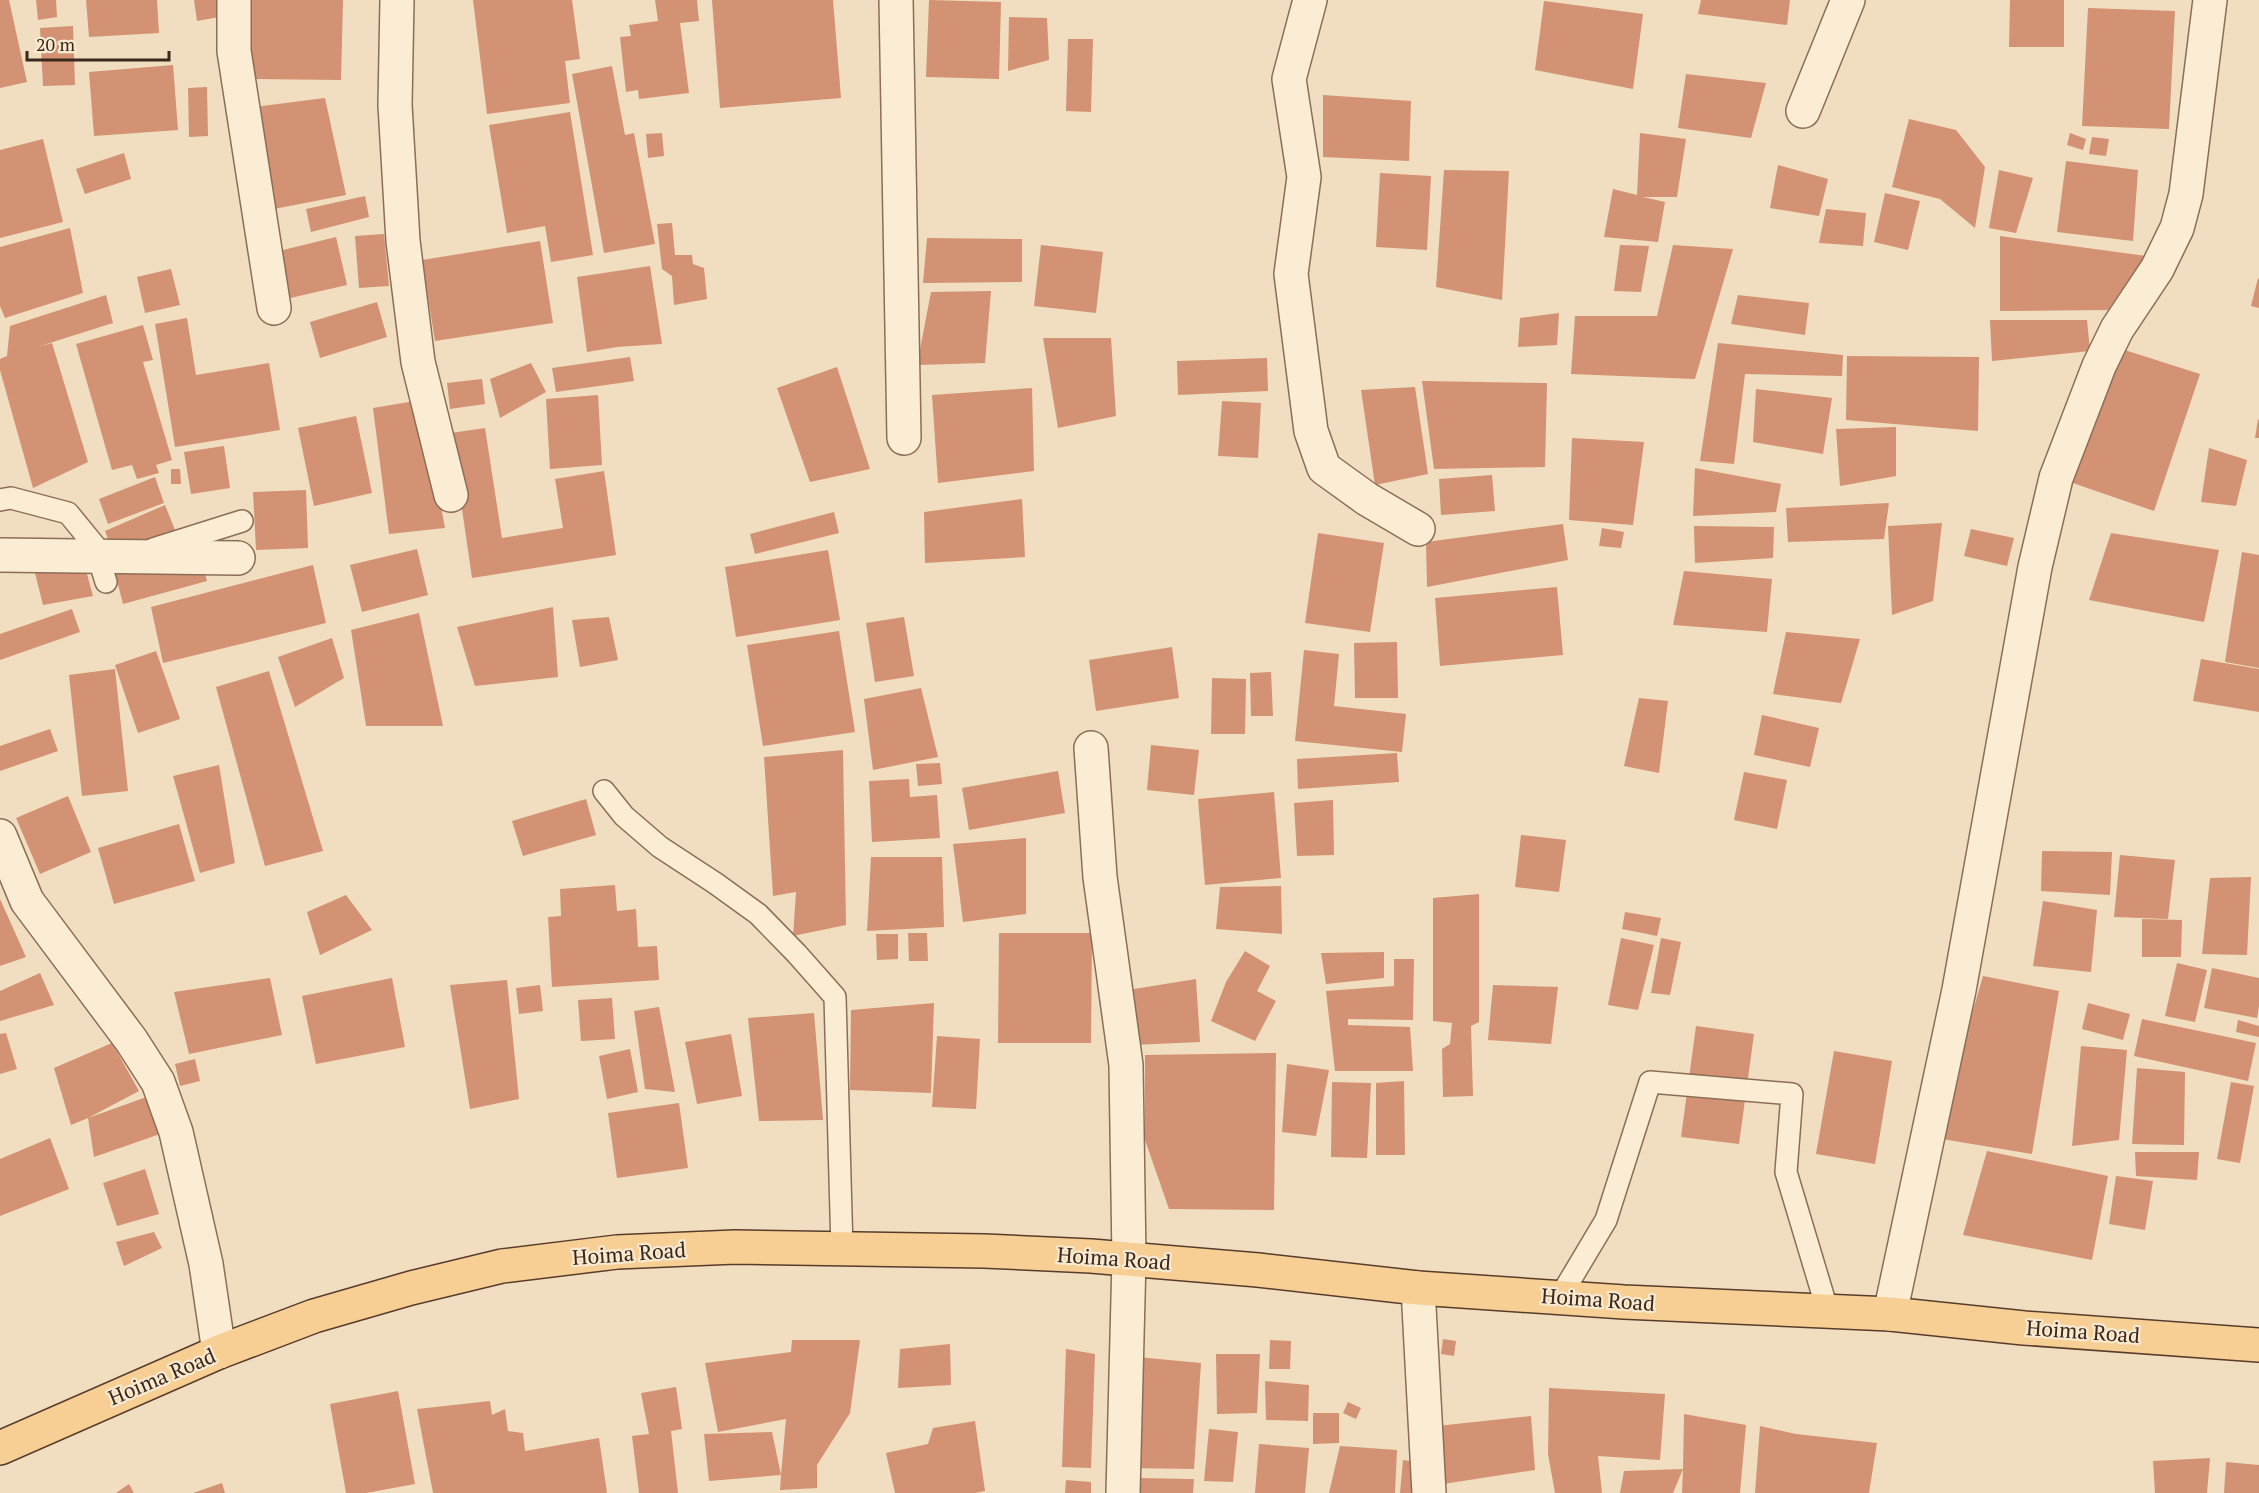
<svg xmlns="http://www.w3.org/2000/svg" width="2259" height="1493" viewBox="0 0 2259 1493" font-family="'PT Serif',serif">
  <rect width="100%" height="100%" fill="#f1dec0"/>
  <g fill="#d29273">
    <path d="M0,0H9L27,82L0,88Z"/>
    <path d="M36,0H56L57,17L38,20Z"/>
    <path d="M86,0H157L159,33L89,37Z"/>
    <path d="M194,0H216L219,17L197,21Z"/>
    <path d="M248,0H343L341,80L246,79Z"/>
    <path d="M473,0H572L580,59L565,61L570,103L487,114Z"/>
    <path d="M655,0H697L699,21L680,23L689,93L639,99L638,90L626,92L620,37L631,36L629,25L658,21Z"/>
    <path d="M712,0H833L841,98L720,108Z"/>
    <path d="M929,0L1001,2L999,79L926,77Z"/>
    <path d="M1701,0H1790L1787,25L1698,14Z"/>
    <path d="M2010,0H2064V47H2009Z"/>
    <path d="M1544,1L1643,14L1633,89L1535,70Z"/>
    <path d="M2088,8L2175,11L2169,129L2082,126Z"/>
    <path d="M1009,17L1047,18L1049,60L1008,71Z"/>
    <path d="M73,26L75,85L43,86L40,28Z"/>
    <path d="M1068,39H1093L1091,112L1066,111Z"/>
    <path d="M173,65L178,130L94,136L89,72Z"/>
    <path d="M612,66L625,135L634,133L655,244L604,253L572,74Z"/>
    <path d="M1686,74L1766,83L1751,138L1678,128Z"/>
    <path d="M207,87L208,136L189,137L188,88Z"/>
    <path d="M1323,95L1411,101L1409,161L1323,157Z"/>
    <path d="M325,98L346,195L269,210L247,108Z"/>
    <path d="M570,112L593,255L551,262L545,226L507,233L489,125Z"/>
    <path d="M1909,119L1956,130L1985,167L1975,228L1940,199L1892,187Z"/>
    <path d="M662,133L664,156L648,158L646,134Z"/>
    <path d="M1640,133L1686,139L1677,197H1643L1665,202L1658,242L1604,237L1613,189L1637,195Z"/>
    <path d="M2070,133L2086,139L2083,150L2067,145Z"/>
    <path d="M2092,137L2109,139L2106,156L2089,154Z"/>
    <path d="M43,139L63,222L0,238V150Z"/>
    <path d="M124,153L131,179L85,194L76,169Z"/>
    <path d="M2066,161L2138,170L2133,241L2057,232Z"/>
    <path d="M1778,165L1828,179L1819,216L1770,208Z"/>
    <path d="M1444,170L1509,171L1502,300L1436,287Z"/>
    <path d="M1999,170L2033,178L2016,233L1989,228Z"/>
    <path d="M1380,173L1431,176L1427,250L1376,247Z"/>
    <path d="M1885,193L1920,201L1908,250L1874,242Z"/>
    <path d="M365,196L369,217L311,232L306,209Z"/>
    <path d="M1826,209L1866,213L1863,246L1819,243Z"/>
    <path d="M672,223L675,255H692L693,264L704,268L707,299L674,305L672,276L662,269L657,224Z"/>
    <path d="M70,228L83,293L5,318L0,306V247Z"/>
    <path d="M384,234L389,286L359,288L355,236Z"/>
    <path d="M2000,236L2146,256L2108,310L2000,311Z"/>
    <path d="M336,237L347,285L286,299L275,252Z"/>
    <path d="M927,238L1022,239V282L923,283Z"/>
    <path d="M540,241L553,323L435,341L422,260Z"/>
    <path d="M1041,245L1103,252L1096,313L1034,306Z"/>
    <path d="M1620,245L1649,246L1641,292L1614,291Z"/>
    <path d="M1673,245L1733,249L1695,379L1571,374L1575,316H1657Z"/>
    <path d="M650,266L662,344L617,347L587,352L577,277Z"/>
    <path d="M171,269L180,305L145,313L137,277Z"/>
    <path d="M2258,278L2259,279V308L2251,306Z"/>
    <path d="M991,291L985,363L917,365L931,292Z"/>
    <path d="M106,295L113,323L37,347L52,343L88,462L33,488L0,370V359L7,356L10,326Z"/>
    <path d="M1738,295L1809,303L1805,335L1731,324Z"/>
    <path d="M377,302L387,337L320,358L310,322Z"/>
    <path d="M1559,313L1557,345L1518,347L1520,318Z"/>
    <path d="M187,318L196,375L269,363L280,430L175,447L155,324Z"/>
    <path d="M1990,320H2087L2090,351L1992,361Z"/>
    <path d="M143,325L153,360L143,362L172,460L156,465L159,473L137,479L132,465L112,470L76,344Z"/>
    <path d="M1043,338H1111L1116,416L1058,428Z"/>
    <path d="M1718,343L1843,355L1842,376L1745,374L1734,464L1700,461Z"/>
    <path d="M2112,346L2200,374L2154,511L2067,481Z"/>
    <path d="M1847,356L1979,357L1978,431L1846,420Z"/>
    <path d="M630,357L634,381L556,392L552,368Z"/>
    <path d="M1267,358L1268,391L1178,395L1177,361Z"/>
    <path d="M531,363L546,392L500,418L490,379Z"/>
    <path d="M837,367L870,469L810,482L777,388Z"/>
    <path d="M482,379L485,404L450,409L447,383Z"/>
    <path d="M1422,381L1547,383L1545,467L1434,469Z"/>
    <path d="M1415,387L1428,474L1375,485L1361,390Z"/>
    <path d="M1032,388L1034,471L938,483L932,395Z"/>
    <path d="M1756,389L1832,398L1823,454L1753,442Z"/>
    <path d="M598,395L602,465L550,469L546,399Z"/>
    <path d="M421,400L445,528L389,534L373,408Z"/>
    <path d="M1222,401L1261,403L1258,458L1218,456Z"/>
    <path d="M356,416L372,493L314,506L298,428Z"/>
    <path d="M2258,419L2259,420V438H2255Z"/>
    <path d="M1896,427V476L1840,486L1836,429Z"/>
    <path d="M485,428L502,538L563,528L555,479L604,471L616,555L472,578L451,433Z"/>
    <path d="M1572,438L1644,442L1633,525L1569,520Z"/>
    <path d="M224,446L230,488L191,494L184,452Z"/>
    <path d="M2209,448L2247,460L2236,506L2201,502Z"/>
    <path d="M1695,468L1781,484L1776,512L1693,516Z"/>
    <path d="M171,469H180L181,484H171Z"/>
    <path d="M1492,475L1495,511L1441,515L1439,479Z"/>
    <path d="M155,477L164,503L108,524L99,499Z"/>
    <path d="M306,490L308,548L256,550L253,492Z"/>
    <path d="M1022,499L1025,557L925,563L924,512Z"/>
    <path d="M1889,503L1884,539L1788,542L1786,508Z"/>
    <path d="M165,505L175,530L115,557L105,531Z"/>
    <path d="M834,512L839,533L755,554L750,534Z"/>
    <path d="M1942,523L1933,601L1892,615L1888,526Z"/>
    <path d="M1563,524L1568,560L1427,587L1426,542Z"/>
    <path d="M1694,526L1774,527L1773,558L1695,563Z"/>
    <path d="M1602,528L1624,532L1621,548L1599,546Z"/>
    <path d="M1971,529L2014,538L2007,566L1964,556Z"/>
    <path d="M1318,533L1384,543L1370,632L1305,623Z"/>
    <path d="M2111,533L2219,550L2204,622L2089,600Z"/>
    <path d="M198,547L207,581L123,604L114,569Z"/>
    <path d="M80,548L93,596L43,605L32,561Z"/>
    <path d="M417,549L428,595L362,612L350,565Z"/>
    <path d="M828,550L840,620L736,637L725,567Z"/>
    <path d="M2242,552L2259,555V668L2225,662Z"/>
    <path d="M313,565L326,623L163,663L151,607Z"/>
    <path d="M1684,571L1772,579L1767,632L1673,625Z"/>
    <path d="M1557,587L1563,655L1440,666L1435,598Z"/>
    <path d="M553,607L558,677L475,686L457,627Z"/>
    <path d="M72,609L80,632L0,660V634Z"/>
    <path d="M419,613L443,726H366L351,630Z"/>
    <path d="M609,617L618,660L580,667L572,620Z"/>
    <path d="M904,617L914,676L875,682L866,623Z"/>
    <path d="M839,631L855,732L763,746L747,645Z"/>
    <path d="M1786,632L1860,639L1841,703L1773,694Z"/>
    <path d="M332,638L344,678L295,707L278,657Z"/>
    <path d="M1397,642L1398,698H1355L1354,643Z"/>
    <path d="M1172,647L1179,698L1096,711L1089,660Z"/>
    <path d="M1304,650L1339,654L1334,706L1406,714L1402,752L1295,741Z"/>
    <path d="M156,651L180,719L138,733L115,665Z"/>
    <path d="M2201,659L2259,669V712L2193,701Z"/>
    <path d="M115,669L128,791L82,796L69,675Z"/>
    <path d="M269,671L323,851L265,866L216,687Z"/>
    <path d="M1271,672L1273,716H1251L1250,673Z"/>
    <path d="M1212,678L1246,679L1245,734H1211Z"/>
    <path d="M921,688L938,757L873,770L864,699Z"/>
    <path d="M1639,698L1668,701L1659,773L1624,766Z"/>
    <path d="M1762,715L1819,728L1810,767L1754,755Z"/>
    <path d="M50,729L58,751L0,771V746Z"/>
    <path d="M1151,745L1199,750L1194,795L1147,790Z"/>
    <path d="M843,750L846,925L793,936L796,892L773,896L764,757Z"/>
    <path d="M1397,753L1399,782L1298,789L1297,759Z"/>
    <path d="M940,763L942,784L918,786L916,764Z"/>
    <path d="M219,765L235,863L200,873L173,776Z"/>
    <path d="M1058,771L1065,813L969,830L962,788Z"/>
    <path d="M1744,772L1787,780L1777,829L1734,820Z"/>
    <path d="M909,779L910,797L937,795L940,838L872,842L869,781Z"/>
    <path d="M1274,792L1281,878L1205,885L1198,799Z"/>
    <path d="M68,796L91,852L40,874L16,818Z"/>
    <path d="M586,799L596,835L523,856L512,821Z"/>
    <path d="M1333,800L1334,855L1297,856L1294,803Z"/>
    <path d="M179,824L195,881L114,904L98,848Z"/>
    <path d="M1521,835L1566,840L1559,892L1515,887Z"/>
    <path d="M1026,838V914L963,922L953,844Z"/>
    <path d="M2042,851L2112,852L2110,895L2041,891Z"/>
    <path d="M2120,855L2175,860L2168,919L2114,917Z"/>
    <path d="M871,857H942L944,927L867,931Z"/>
    <path d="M2251,877L2247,955L2202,954L2210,878Z"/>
    <path d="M615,885L617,911L636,909L638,947L657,946L659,980L552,987L548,917L561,916L560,889Z"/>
    <path d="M1281,886L1282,934L1216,929L1220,887Z"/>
    <path d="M1479,894V1022L1471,1026L1473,1096L1443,1097L1442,1049L1450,1044L1452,1023L1433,1021V898Z"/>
    <path d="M346,895L372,930L320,955L307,912Z"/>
    <path d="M0,899L26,957L0,966Z"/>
    <path d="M2043,901L2097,910L2091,972L2033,966Z"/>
    <path d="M1625,912L1661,918L1657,936L1622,929Z"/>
    <path d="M2142,919L2182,920L2181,957H2142Z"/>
    <path d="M908,933H927L928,961H909Z"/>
    <path d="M999,933H1092L1091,1043H998Z"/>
    <path d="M876,934H898V959L877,960Z"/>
    <path d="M1621,938L1654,945L1638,1010L1608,1005Z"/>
    <path d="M1661,938L1681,942L1670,995L1651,993Z"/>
    <path d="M1245,951L1270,966L1257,991L1276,1001L1255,1041L1211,1021L1226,982Z"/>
    <path d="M1384,952V978L1326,984L1321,953Z"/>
    <path d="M1394,959H1414L1413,1020L1348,1019V1025L1410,1027L1413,1071H1335L1326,991L1394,986Z"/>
    <path d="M2177,963L2207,970L2195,1022L2165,1016Z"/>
    <path d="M2212,968L2259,978V1005L2257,1018L2204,1008Z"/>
    <path d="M40,973L54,1005L0,1021V991Z"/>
    <path d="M1983,976L2059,991L2032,1154L1936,1138Z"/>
    <path d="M270,978L282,1035L189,1054L174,992Z"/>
    <path d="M392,978L405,1047L316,1064L302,996Z"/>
    <path d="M1196,979L1200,1042L1132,1045L1128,990Z"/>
    <path d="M507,980L519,1099L470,1109L450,985Z"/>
    <path d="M540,985L543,1011L519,1014L516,988Z"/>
    <path d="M1493,985L1558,987L1551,1044L1488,1040Z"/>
    <path d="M612,998L615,1039L581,1041L578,1000Z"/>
    <path d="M934,1003L931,1093L850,1090L851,1010Z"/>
    <path d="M2088,1003L2130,1014L2123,1040L2082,1029Z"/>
    <path d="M659,1007L675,1092L645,1089L634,1011Z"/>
    <path d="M814,1013L823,1120L759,1121L748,1018Z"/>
    <path d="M2142,1019L2256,1043L2248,1081L2134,1056Z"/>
    <path d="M2238,1020L2259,1026V1037L2236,1032Z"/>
    <path d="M1696,1026L1754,1034L1739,1144L1681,1137Z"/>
    <path d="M6,1033L17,1069L0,1074V1034Z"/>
    <path d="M731,1034L742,1096L697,1104L685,1042Z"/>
    <path d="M937,1036L980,1039L976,1109L932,1107Z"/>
    <path d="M112,1043L139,1091L88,1118L152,1095L163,1133L94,1157L88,1118L71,1125L54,1068Z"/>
    <path d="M2081,1046L2127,1050L2119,1140L2072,1146Z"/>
    <path d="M630,1049L638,1092L607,1099L599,1056Z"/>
    <path d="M1834,1051L1892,1061L1875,1164L1816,1154Z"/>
    <path d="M1276,1053L1274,1210L1169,1209L1145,1140V1055Z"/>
    <path d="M195,1059L200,1081L180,1086L175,1064Z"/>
    <path d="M1287,1064L1329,1070L1316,1136L1282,1132Z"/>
    <path d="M2137,1068L2185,1072L2184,1145L2132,1144Z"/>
    <path d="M1404,1081L1405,1155H1376V1083Z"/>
    <path d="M1332,1082L1371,1083L1367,1158L1331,1157Z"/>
    <path d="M2231,1082L2254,1086L2240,1163L2217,1159Z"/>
    <path d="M679,1103L688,1168L617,1178L608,1113Z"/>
    <path d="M50,1138L69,1189L0,1216V1159Z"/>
    <path d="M1987,1151L2108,1176L2092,1260L1963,1235Z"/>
    <path d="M2135,1152H2199L2197,1180L2136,1176Z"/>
    <path d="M145,1169L159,1214L117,1226L103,1183Z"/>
    <path d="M2116,1176L2153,1181L2145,1230L2109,1224Z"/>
    <path d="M154,1232L162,1248L124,1266L116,1242Z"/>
    <path d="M1443,1339L1456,1341L1454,1356L1441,1354Z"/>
    <path d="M792,1340H860L850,1413L817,1465V1488L780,1490L781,1475L709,1481L704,1434L772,1432L781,1475L786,1419L718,1432L705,1363L791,1352Z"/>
    <path d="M1270,1340L1291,1341L1290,1369H1269Z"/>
    <path d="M950,1344L951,1385L898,1388L900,1349Z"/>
    <path d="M1066,1349L1095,1354L1091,1468L1062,1467Z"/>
    <path d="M1216,1354H1260L1257,1413L1217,1414Z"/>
    <path d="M1137,1357L1201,1363L1194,1469L1127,1468Z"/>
    <path d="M1265,1381L1309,1385L1308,1421L1266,1420Z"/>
    <path d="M676,1387L682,1429L671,1431L678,1493H639L632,1436L649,1434L641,1393Z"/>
    <path d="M1549,1388L1665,1394L1660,1460L1598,1456L1602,1493H1555L1548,1454Z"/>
    <path d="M398,1391L415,1484L366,1493H346L330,1404Z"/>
    <path d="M490,1401L492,1415L505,1409L508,1431L523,1433L525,1451L599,1438L607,1493H433L417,1409Z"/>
    <path d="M1348,1402L1361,1408L1356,1419L1343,1413Z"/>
    <path d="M1313,1413H1339V1443L1313,1444Z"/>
    <path d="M1684,1414L1746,1425L1740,1493H1682L1683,1469L1673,1493H1620L1624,1471L1683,1469Z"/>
    <path d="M1531,1416L1535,1470L1443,1484L1437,1426Z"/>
    <path d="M975,1421L985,1491L975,1493H895L886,1453L928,1444L933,1428Z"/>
    <path d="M1760,1426L1796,1434L1877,1443L1869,1493H1755Z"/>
    <path d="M1209,1429L1238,1432L1233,1482L1204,1481Z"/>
    <path d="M1259,1444L1309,1448L1305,1493H1255Z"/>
    <path d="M1340,1446L1397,1450L1395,1493H1329Z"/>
    <path d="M2210,1458L2207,1493H2155L2153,1461Z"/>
    <path d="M1403,1460L1424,1463L1419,1493H1400Z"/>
    <path d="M2226,1462L2259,1465V1493H2224Z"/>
    <path d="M1135,1478L1194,1479L1193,1493H1133Z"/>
    <path d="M1066,1480L1091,1482V1493H1065Z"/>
    <path d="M222,1483L225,1493H193Z"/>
    <path d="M129,1484L134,1493H116Z"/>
  </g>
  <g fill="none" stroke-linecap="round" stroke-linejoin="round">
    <g stroke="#8b6e57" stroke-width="24">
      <g id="lane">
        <path d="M0,500L11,498L68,513L95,546L106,582"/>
        <path d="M153,549L242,521"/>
        <path d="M604,791L624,816L660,847L715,883L758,914L797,954L835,997L842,1250"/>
        <path d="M1560,1297L1606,1220L1650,1082L1792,1094L1786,1172L1828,1312"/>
      </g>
    </g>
    <g stroke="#8b6e57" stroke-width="36">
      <g id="street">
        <path d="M234,0V51L274,308"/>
        <path d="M397,0L395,105L403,241L418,362L451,495"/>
        <path d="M896,0L904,438"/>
        <path d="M1310,0L1289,79L1304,177L1291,274L1311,431L1324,468L1367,499L1418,529"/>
        <path d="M1803,111L1848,0"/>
        <path d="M0,555L238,558"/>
        <path d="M1091,748L1100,877L1126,1065L1129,1259L1123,1493"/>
        <path d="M0,836L27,901L131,1040L158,1082L176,1132L206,1264L219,1352"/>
        <path d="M1418,1288L1429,1493"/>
        <path d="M1890,1314L1959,990L2035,567L2056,478L2099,366L2117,329L2157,269L2177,228L2186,194L2210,0"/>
      </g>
    </g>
    <g stroke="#583c2b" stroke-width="36">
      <path id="primary" d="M0,1448L219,1352L314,1316L411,1288L502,1266L617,1252L735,1247L984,1251L1091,1256L1258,1270L1418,1288L1624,1302L1890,1314L2024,1328L2259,1345"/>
    </g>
    <use href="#lane" stroke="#fbecd4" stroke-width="21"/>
    <use href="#street" stroke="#fbecd4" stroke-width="33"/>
    <use href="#primary" stroke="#f7cf95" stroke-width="33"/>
  </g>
  <g text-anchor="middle" stroke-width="4.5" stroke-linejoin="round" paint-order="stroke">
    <g font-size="21" fill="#3a281c" stroke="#f8e9d0">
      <text transform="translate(629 1254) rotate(-4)" y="7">Hoima Road</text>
      <text transform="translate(1114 1259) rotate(4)" y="7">Hoima Road</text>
      <text transform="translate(1598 1300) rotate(4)" y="7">Hoima Road</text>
      <text transform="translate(2083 1332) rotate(4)" y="7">Hoima Road</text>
      <text transform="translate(162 1377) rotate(-23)" y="7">Hoima Road</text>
    </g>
  </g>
  <path d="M27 51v9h142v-9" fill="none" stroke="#3a281c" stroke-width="3"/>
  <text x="36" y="51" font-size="18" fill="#3a281c" stroke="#f8e9d0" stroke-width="4.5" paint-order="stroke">20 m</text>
</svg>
